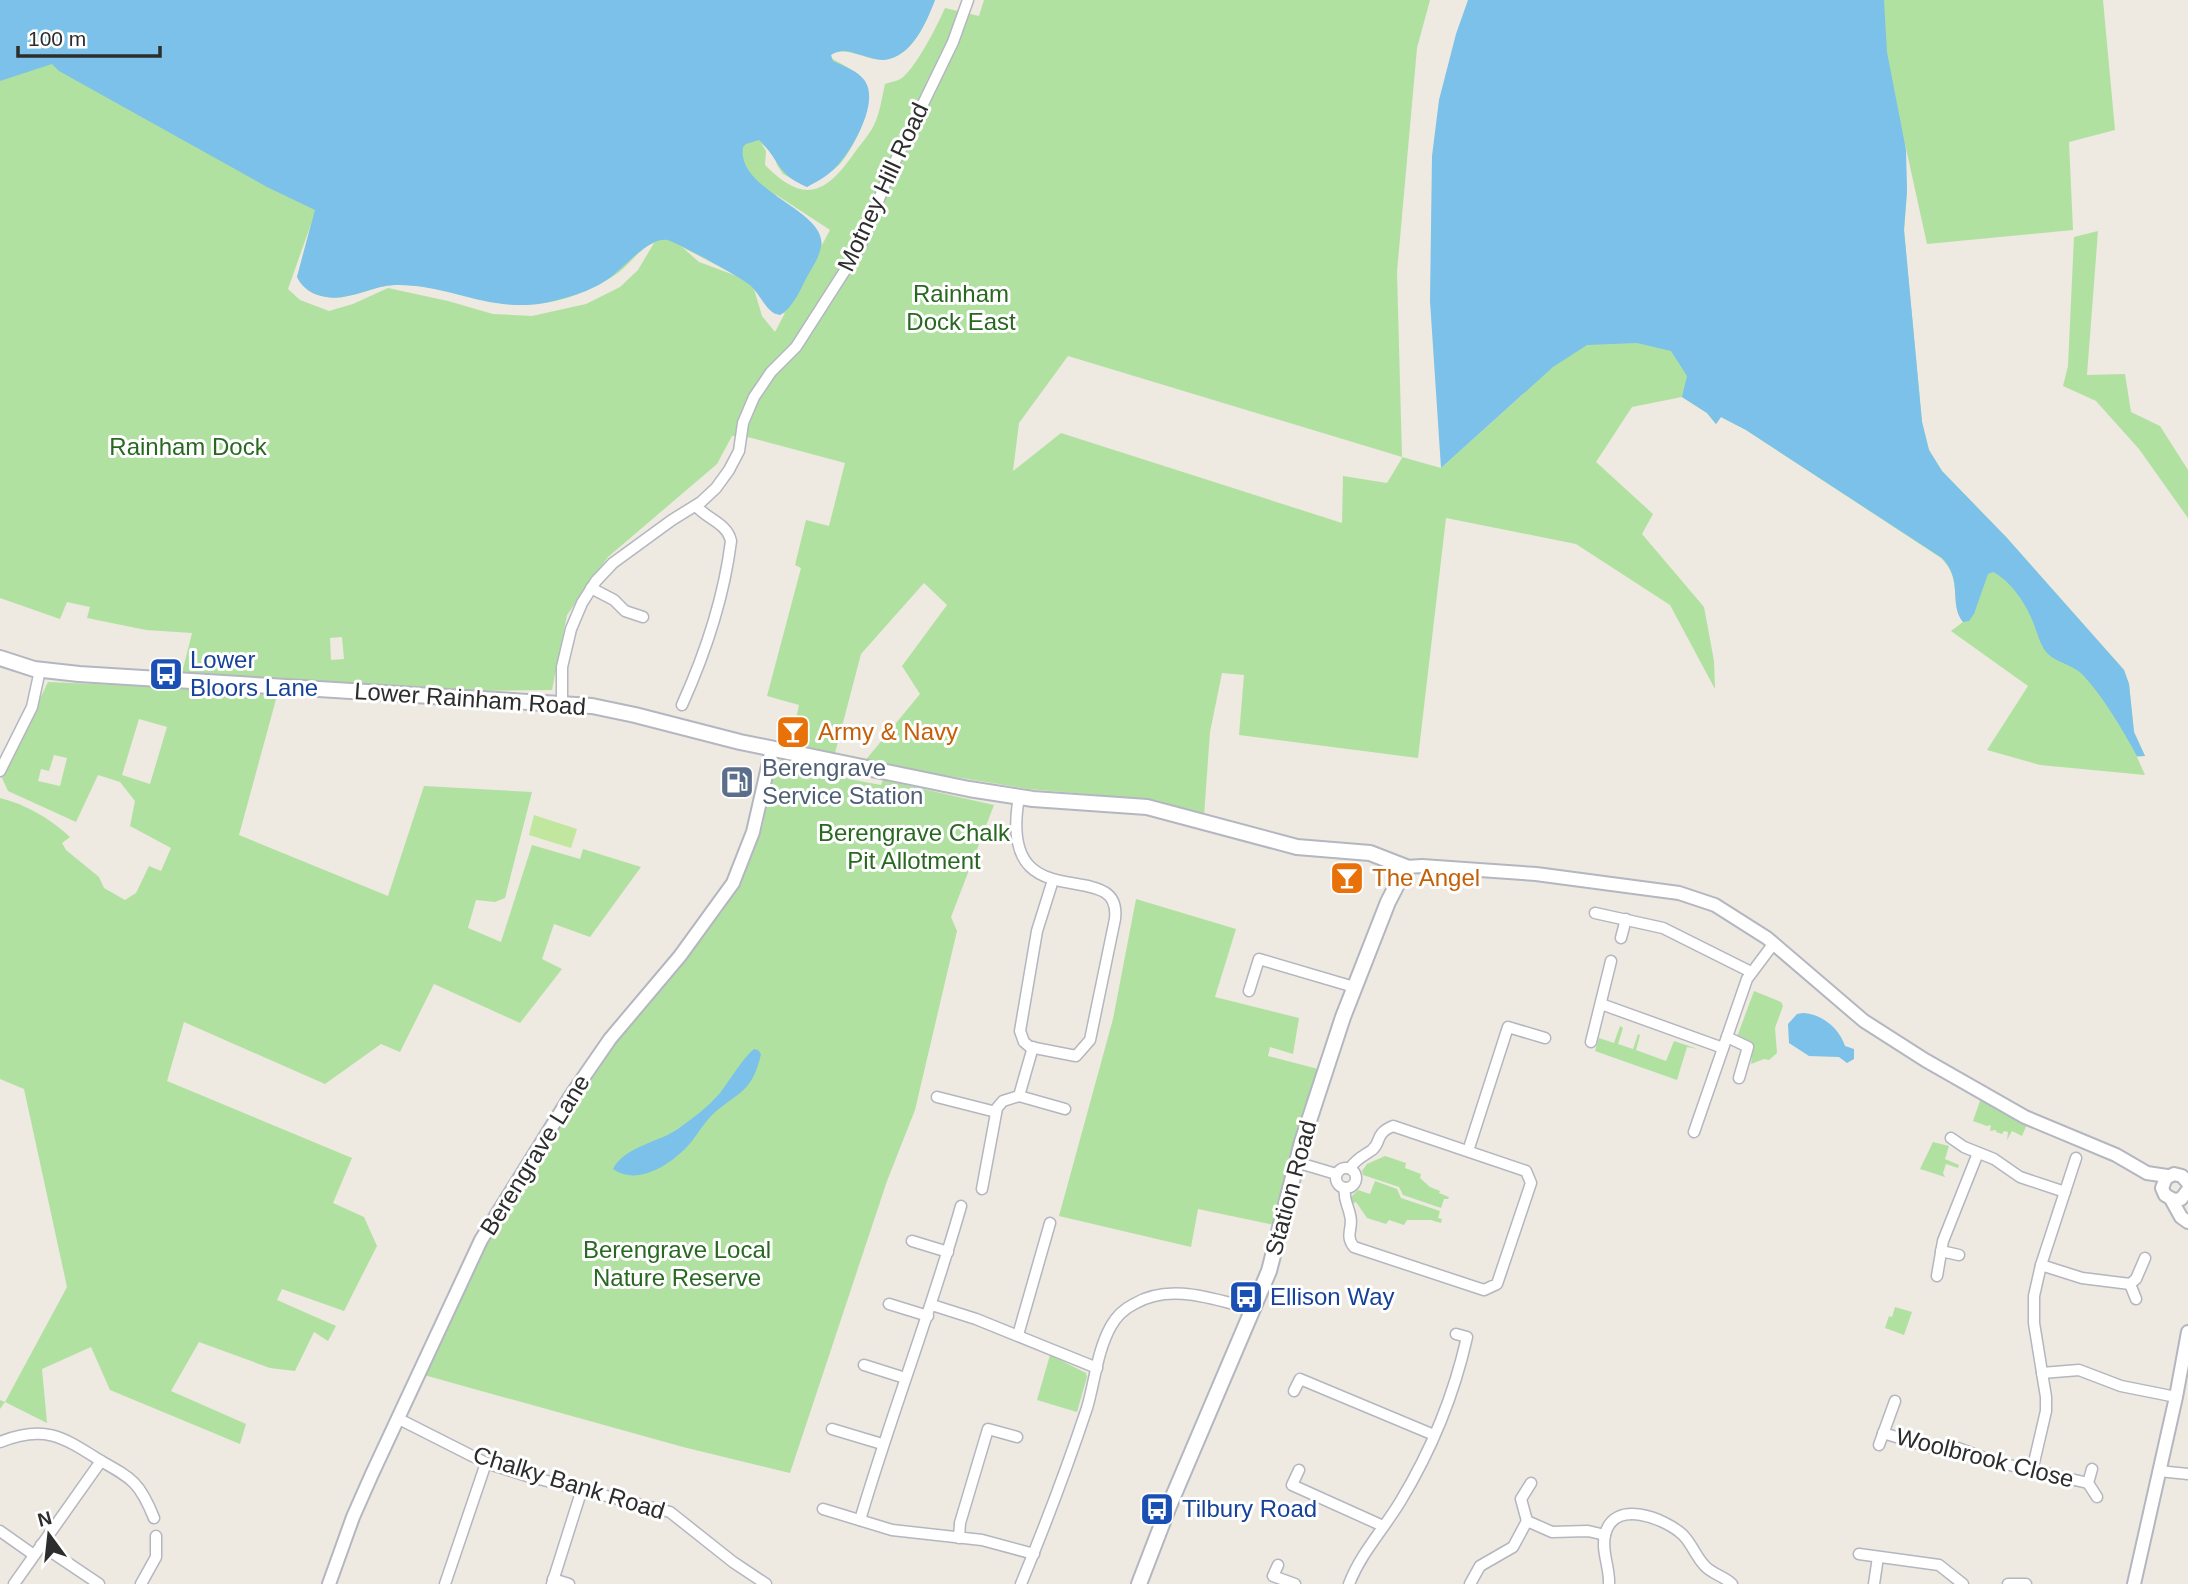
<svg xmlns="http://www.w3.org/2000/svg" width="2188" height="1584" viewBox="0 0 2188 1584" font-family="Helvetica,sans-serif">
  <rect width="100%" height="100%" fill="#eee9e1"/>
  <g fill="#b1e1a1" fill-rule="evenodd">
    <path d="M0,0H935C926,23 912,57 884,60C875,60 866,57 857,54C848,52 840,49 831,55V58C841,64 855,70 863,79C879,99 854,149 839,165C830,174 817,180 807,187L783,174L777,165L774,155L761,143L766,151L765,165C804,205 826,194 855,152C861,144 869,135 874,125C880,113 882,97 885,84C890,82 898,81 902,78C917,66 937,26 945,8L979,16L984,0H1430L1417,48L1397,272L1402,457L1441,468L1523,394L1442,280L1881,400L1884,0H2103L2115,130L2069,142L2073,230L1927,244L1905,144L1907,191L1904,230L1922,422L1929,450L1942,471L2007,538L2124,670L2129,684L2134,732L2145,756L2137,757L2145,775L2040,765L1987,750L2028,686L1951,631L1963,622C1949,602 1963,579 1941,558L1746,430L1721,417L1716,424L1707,413L1682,397L1632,407L1596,462L1653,514L1642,534L1704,607L1714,661L1715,689L1670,605L1576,544L1446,518L1418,758L1239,735L1244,675L1222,673L1210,732L1204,816L1156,800L1028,789L864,762L920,694L902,666L947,605L924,583L861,654L834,757L790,748L799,705L767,696L801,568L795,565L806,520L829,526L845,463L744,436H732L717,464L608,557L567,615L552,690L447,691L227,679L182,673L192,633L146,630L87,618L90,607L67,602L60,619L0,598ZM775,194L830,230L822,245C818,218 789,211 775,194ZM311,224L297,277C303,289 313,295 327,297C349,301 372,286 395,285C458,283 504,319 570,297C586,291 603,283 618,273C630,264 640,248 654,243L638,270L620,287L586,304L532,316L493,314L448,301L388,288L353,304L329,311L300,300L288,289ZM682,247L737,276L699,262ZM754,289L770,310L775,314L785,313L775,332L762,316ZM1068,356L1402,457V458L1387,483L1343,476L1342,523L1061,433L1013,471L1019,423ZM342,637L344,659L331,660L330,638Z"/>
    <path d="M2098,231L2087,375L2125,374L2131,412L2160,426L2188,470V518L2139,449L2096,401L2063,386L2068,366L2074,237Z"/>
    <path d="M48,682L278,692L239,835L388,896L424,786L532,792L505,898L495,902L476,900L468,928L501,942L532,845L580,859L583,849L641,867L590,937L554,924L542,959L562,969L520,1023L434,984L400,1052L381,1044L325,1084L184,1022L167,1081L352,1158L333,1203L364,1217L377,1246L344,1311L282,1289L277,1300L336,1326L328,1341L314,1332L295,1371L270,1368L199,1342L171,1391L246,1424L240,1444L110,1390L91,1347L42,1369L47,1423L5,1402L0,1409V1400L5,1402L67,1287L24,1089L0,1079V798C25,804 51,819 70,837L62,843L66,850L99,877L104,888L125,900L136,893L149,866L161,871L171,848L130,826L135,801L120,782L98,775L76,822L8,791L2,778ZM139,719L167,727L150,784L122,775ZM54,755L67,758L60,786L38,781L41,769L49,771Z"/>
    <path d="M781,759L836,770V773L849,779L881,785L883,780L994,805L951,917L957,931L915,1110L887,1181L790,1473L683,1447L424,1375L483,1245L504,1215L590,1074L648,998L722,912L746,868L763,825L767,792Z"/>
    <path d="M1136,899L1236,929L1215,997L1299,1018L1293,1054L1270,1047L1268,1056L1322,1070L1274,1225L1198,1209L1191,1247L1059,1216L1113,1019Z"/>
    <path d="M1754,991L1781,1002L1783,1006L1775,1028L1777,1053L1769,1060L1764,1059L1751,1064L1753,1047L1737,1037Z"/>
    <path d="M1620,1026L1623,1028L1618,1044L1633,1049L1638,1034L1640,1035L1636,1050L1666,1061L1674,1041L1698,1049L1687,1047L1677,1080L1595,1051L1599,1038L1614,1043Z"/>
    <path d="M1981,1098L2027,1124L2022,1136L2012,1131L2007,1140L2008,1132L2004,1131L2002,1134L1996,1132V1130L1990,1131L1991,1125L1987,1126L1973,1121Z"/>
    <path d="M1933,1142L1949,1146L1945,1159L1959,1165L1958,1168L1946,1164L1943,1173L1945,1177L1920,1169Z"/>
    <path d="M1385,1156L1406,1163L1405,1168L1421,1174L1420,1178L1430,1187L1440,1191L1439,1193L1449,1197L1448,1199H1444L1441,1208L1403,1195L1399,1187L1363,1175L1362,1171L1367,1164Z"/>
    <path d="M1375,1181L1397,1189L1401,1198L1440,1211L1438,1218L1442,1219L1441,1223L1431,1220H1407L1404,1225L1389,1220L1386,1224L1367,1218L1356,1202L1352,1204L1350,1198L1358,1190L1370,1194Z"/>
    <path d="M1895,1307L1912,1312L1904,1335L1885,1328L1889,1316L1892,1317Z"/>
    <path d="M1050,1355L1086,1373L1087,1377L1077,1412L1037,1400Z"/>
  </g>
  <path fill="#c1e79e" d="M534,815L577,829L571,848L529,835Z"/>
  <g fill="#7bc1e9">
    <path d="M0,0H935C926,23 912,57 884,60C875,60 866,56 857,54C848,51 840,49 831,55L833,61C844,66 858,71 865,81C880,103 851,153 834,169C826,177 816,182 807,187C775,173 781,161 759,140L746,144L743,147C736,188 816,208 821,239C823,251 814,265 808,275C801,288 794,307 780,315C766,313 761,295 751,286C744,279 677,242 667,240C646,237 621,273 602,283C592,289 579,294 568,297C554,301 540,305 526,305C481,307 439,283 394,285C372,286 348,301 326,297C313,295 303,289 297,277L315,210L267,187L59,71L52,64L0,81Z"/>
    <path d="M1468,0H1884L1887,52L1906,150L1907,191L1904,230L1922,422L1929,450L1942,471L2007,538L2124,670L2129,684L2134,732L2145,756H2137C2122,729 2104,698 2083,675C2072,664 2056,663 2046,652C2040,644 2037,632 2033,622C2026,604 2011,581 1993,572L1988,574L1974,614L1969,621L1963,622C1948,603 1964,581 1942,558L1746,430L1721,417L1716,424L1707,413L1682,397L1687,376L1671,351L1637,343L1587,345L1553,367L1441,468L1430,301L1432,156L1439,100L1456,34Z"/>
    <path d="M1803,1013C1822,1014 1839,1028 1845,1046L1854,1049V1059L1847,1063L1839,1057L1809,1056L1789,1043L1788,1024L1797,1014Z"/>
    <path d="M754,1049L758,1050L761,1054C752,1094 738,1091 712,1115C702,1125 695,1139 685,1149C667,1166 637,1186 613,1169C624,1147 659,1142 678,1129C693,1118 708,1107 720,1093C730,1080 742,1059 754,1049Z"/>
  </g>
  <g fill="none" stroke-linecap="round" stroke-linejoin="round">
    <g stroke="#b4b6c0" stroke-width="13">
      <g id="minor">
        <path d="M591,588L614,600L625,611L643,617"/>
        <path d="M559,704L562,698V667L571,629L582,603L596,581L613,563L672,520L701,502L716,488L729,470L739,451L743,423L754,397L771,372L796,347L860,247L889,174L953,42L968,0"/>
        <path d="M682,705C705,654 724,597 731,541C727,523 707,519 696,506"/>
        <path d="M0,771L32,707L40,670"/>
        <path d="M1019,797C996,926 1123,852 1115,919L1090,1040L1076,1056L1030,1047L1024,1042L1020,1031L1037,931L1053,880"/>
        <path d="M1595,913L1663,928L1751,972"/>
        <path d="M1621,938L1626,919"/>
        <path d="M1249,991L1259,959L1354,987"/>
        <path d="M1601,1004L1723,1048"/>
        <path d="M1727,1037L1748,1047L1739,1078"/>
        <path d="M1591,1042L1611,961"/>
        <path d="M1019,1096L1065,1109"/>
        <path d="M937,1097L996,1112"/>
        <path d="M1694,1132L1747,979L1774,943"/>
        <path d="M1951,1138L1964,1147L1994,1159L2020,1177L2065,1192"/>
        <path d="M1468,1151L1508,1027L1545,1038"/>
        <path d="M1296,1162L1336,1174"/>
        <circle cx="1346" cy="1178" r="10"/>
        <path d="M1345,1188C1343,1200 1348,1204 1350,1215C1354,1228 1344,1235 1354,1247L1484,1290L1497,1284L1531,1183L1526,1171L1393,1126C1374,1134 1382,1142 1372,1150C1362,1157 1357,1158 1350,1168"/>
        <path d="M982,1189L997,1108L1003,1101L1019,1096L1033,1047"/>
        <path d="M912,1241L948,1252"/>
        <path d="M1941,1251L1959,1255"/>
        <path d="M2041,1265L2082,1278L2130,1284L2136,1279L2145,1258"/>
        <path d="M1937,1276L1943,1241L1978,1153"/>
        <path d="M2130,1284L2136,1299"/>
        <path d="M889,1304L928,1316"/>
        <path d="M932,1305L976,1319L1097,1368"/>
        <path d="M1018,1335L1050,1223"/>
        <path d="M864,1365L905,1378"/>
        <path d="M2042,1373L2079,1370L2121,1386L2176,1397"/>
        <path d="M1294,1391L1300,1379L1434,1435"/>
        <path d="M399,1419L486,1463L527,1476L670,1512L733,1562L766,1584"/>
        <path d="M832,1429L882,1444"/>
        <path d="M1883,1433L1933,1448H1958L1996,1462L2088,1483"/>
        <path d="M0,1442C45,1424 63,1437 101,1461"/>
        <path d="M1879,1445L1895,1401"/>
        <path d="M2092,1469L2088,1483L2097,1497"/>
        <path d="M1299,1470L1292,1485L1383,1526"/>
        <path d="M2032,1471L2046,1411V1397L2034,1323V1296L2041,1265L2076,1158"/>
        <path d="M2159,1471L2188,1474"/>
        <path d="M823,1509L892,1530L982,1540L1034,1554"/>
        <path d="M860,1520C891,1415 931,1312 961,1206"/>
        <path d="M1527,1521L1521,1499L1531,1483"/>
        <path d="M0,1531L34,1555"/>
        <path d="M959,1538L960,1523L988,1429L1017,1437"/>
        <path d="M41,1545L99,1584"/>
        <path d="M1859,1554L1939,1565L1963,1584"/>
        <path d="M1278,1565L1273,1576L1295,1584"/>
        <path d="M553,1579L569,1584"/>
        <path d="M14,1584L101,1461C133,1479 140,1483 154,1518"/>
        <path d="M141,1584L156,1557V1536"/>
        <path d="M445,1584L486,1463"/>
        <path d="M552,1584L582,1489"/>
        <path d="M1021,1584C1045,1526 1067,1468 1087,1408C1095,1381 1097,1351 1111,1326C1116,1317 1124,1309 1134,1304C1171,1282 1215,1300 1253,1309"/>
        <path d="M1349,1584C1361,1553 1383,1530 1400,1502C1431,1451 1454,1395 1467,1337L1456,1334"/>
        <path d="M1470,1584L1480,1566L1513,1547L1527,1521L1552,1532L1588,1531L1605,1535"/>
        <path d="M1609,1584C1610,1568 1601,1551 1605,1535C1613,1498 1665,1518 1683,1535C1692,1544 1696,1557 1705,1566C1712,1574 1724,1576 1732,1584"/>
        <path d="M1874,1584L1878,1557"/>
        <path d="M2008,1584H2026"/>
      </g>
    </g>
    <g stroke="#b4b6c0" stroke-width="16">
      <g id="tertiary">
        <path d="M1406,867L1422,866L1536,874L1679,893L1715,905L1767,938L1864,1021L1925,1060L2025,1117L2116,1155L2147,1173L2167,1176"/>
        <path d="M2188,1183L2182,1176L2174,1174L2166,1178L2162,1188L2165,1195L2174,1200L2181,1199L2188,1190"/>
        <path d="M2171,1199L2181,1217L2188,1222"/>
        <path d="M329,1584L353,1517L372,1474L481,1240L572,1094L610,1039L680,956L733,883L753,832L772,749"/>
        <path d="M2134,1584L2176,1397L2188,1332"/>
      </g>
    </g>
    <g stroke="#b4b6c0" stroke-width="18">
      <path id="secondary" d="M0,658L34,669L79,674L592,706L635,715L740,742L969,789L1033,799L1147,807L1297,847L1370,853L1406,867L1388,902L1343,1017L1302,1142L1269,1271L1169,1506L1139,1584"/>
    </g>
    <use href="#minor" stroke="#fff" stroke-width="10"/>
    <use href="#tertiary" stroke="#fff" stroke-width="12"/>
    <use href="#secondary" stroke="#fff" stroke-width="14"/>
  </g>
  <defs>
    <g id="bus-square" transform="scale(1.75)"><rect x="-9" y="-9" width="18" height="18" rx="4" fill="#1a4fb4" stroke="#fff"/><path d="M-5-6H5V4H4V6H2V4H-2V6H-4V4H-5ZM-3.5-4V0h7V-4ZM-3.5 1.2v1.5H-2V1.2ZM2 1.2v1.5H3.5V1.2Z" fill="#fff"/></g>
    <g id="bar-square" transform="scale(1.75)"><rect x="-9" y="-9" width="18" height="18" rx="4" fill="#e8710a" stroke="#fff"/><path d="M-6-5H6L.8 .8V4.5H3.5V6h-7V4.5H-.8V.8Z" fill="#fff"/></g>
    <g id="fuel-square" transform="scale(1.75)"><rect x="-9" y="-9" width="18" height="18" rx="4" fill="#5c6f8a" stroke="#fff"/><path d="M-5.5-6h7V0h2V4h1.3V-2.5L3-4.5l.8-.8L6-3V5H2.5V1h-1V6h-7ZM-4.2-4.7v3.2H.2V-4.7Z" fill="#fff"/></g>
  </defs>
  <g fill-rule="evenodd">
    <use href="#bus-square" x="166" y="674"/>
    <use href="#bar-square" x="793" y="732"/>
    <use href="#fuel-square" x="737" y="782"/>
    <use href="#bar-square" x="1347" y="878"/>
    <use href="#bus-square" x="1246" y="1297"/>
    <use href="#bus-square" x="1157" y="1509"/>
  </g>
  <g text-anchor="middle" stroke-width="6" stroke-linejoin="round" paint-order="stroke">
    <g font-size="24" fill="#2d2d2d" stroke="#fff">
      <text transform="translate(883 187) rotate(-65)" y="8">Motney Hill Road</text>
      <text transform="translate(470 699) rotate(4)" y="8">Lower Rainham Road</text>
      <text transform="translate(535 1155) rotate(-58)" y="8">Berengrave Lane</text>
      <text transform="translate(1291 1188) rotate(-75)" y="8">Station Road</text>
      <text transform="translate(1985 1458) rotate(14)" y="8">Woolbrook Close</text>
      <text transform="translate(569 1483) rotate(17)" y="8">Chalky Bank Road</text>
    </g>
    <g font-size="24" fill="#286820" stroke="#fff">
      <text x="961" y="302">Rainham<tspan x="961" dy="28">Dock East</tspan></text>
      <text x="188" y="455">Rainham Dock</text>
      <text x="914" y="841">Berengrave Chalk<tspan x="914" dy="28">Pit Allotment</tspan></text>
      <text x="677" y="1258">Berengrave Local<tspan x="677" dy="28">Nature Reserve</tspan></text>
    </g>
    <g font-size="24" fill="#164399" stroke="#fff" text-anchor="start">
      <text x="190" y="668">Lower<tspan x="190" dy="28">Bloors Lane</tspan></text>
      <text x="1270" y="1305">Ellison Way</text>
      <text x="1182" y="1517">Tilbury Road</text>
    </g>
    <g font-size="24" fill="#c56008" stroke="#fff" text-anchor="start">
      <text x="818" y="740">Army &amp; Navy</text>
      <text x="1372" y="886">The Angel</text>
    </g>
    <g font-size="24" fill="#4e5e75" stroke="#fff" text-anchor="start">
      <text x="762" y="776">Berengrave<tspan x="762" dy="28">Service Station</tspan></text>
    </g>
  </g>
  <g transform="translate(49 1535) rotate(345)" stroke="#ffffff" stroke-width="5" paint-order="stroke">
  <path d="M0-5L12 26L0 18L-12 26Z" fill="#2d2d2d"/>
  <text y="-10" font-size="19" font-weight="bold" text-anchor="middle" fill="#2d2d2d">N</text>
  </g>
  <path d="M18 46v10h142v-10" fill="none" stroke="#2d2d2d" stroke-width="3.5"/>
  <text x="28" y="46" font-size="21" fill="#2d2d2d" stroke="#ffffff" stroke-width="5" paint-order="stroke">100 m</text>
</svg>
